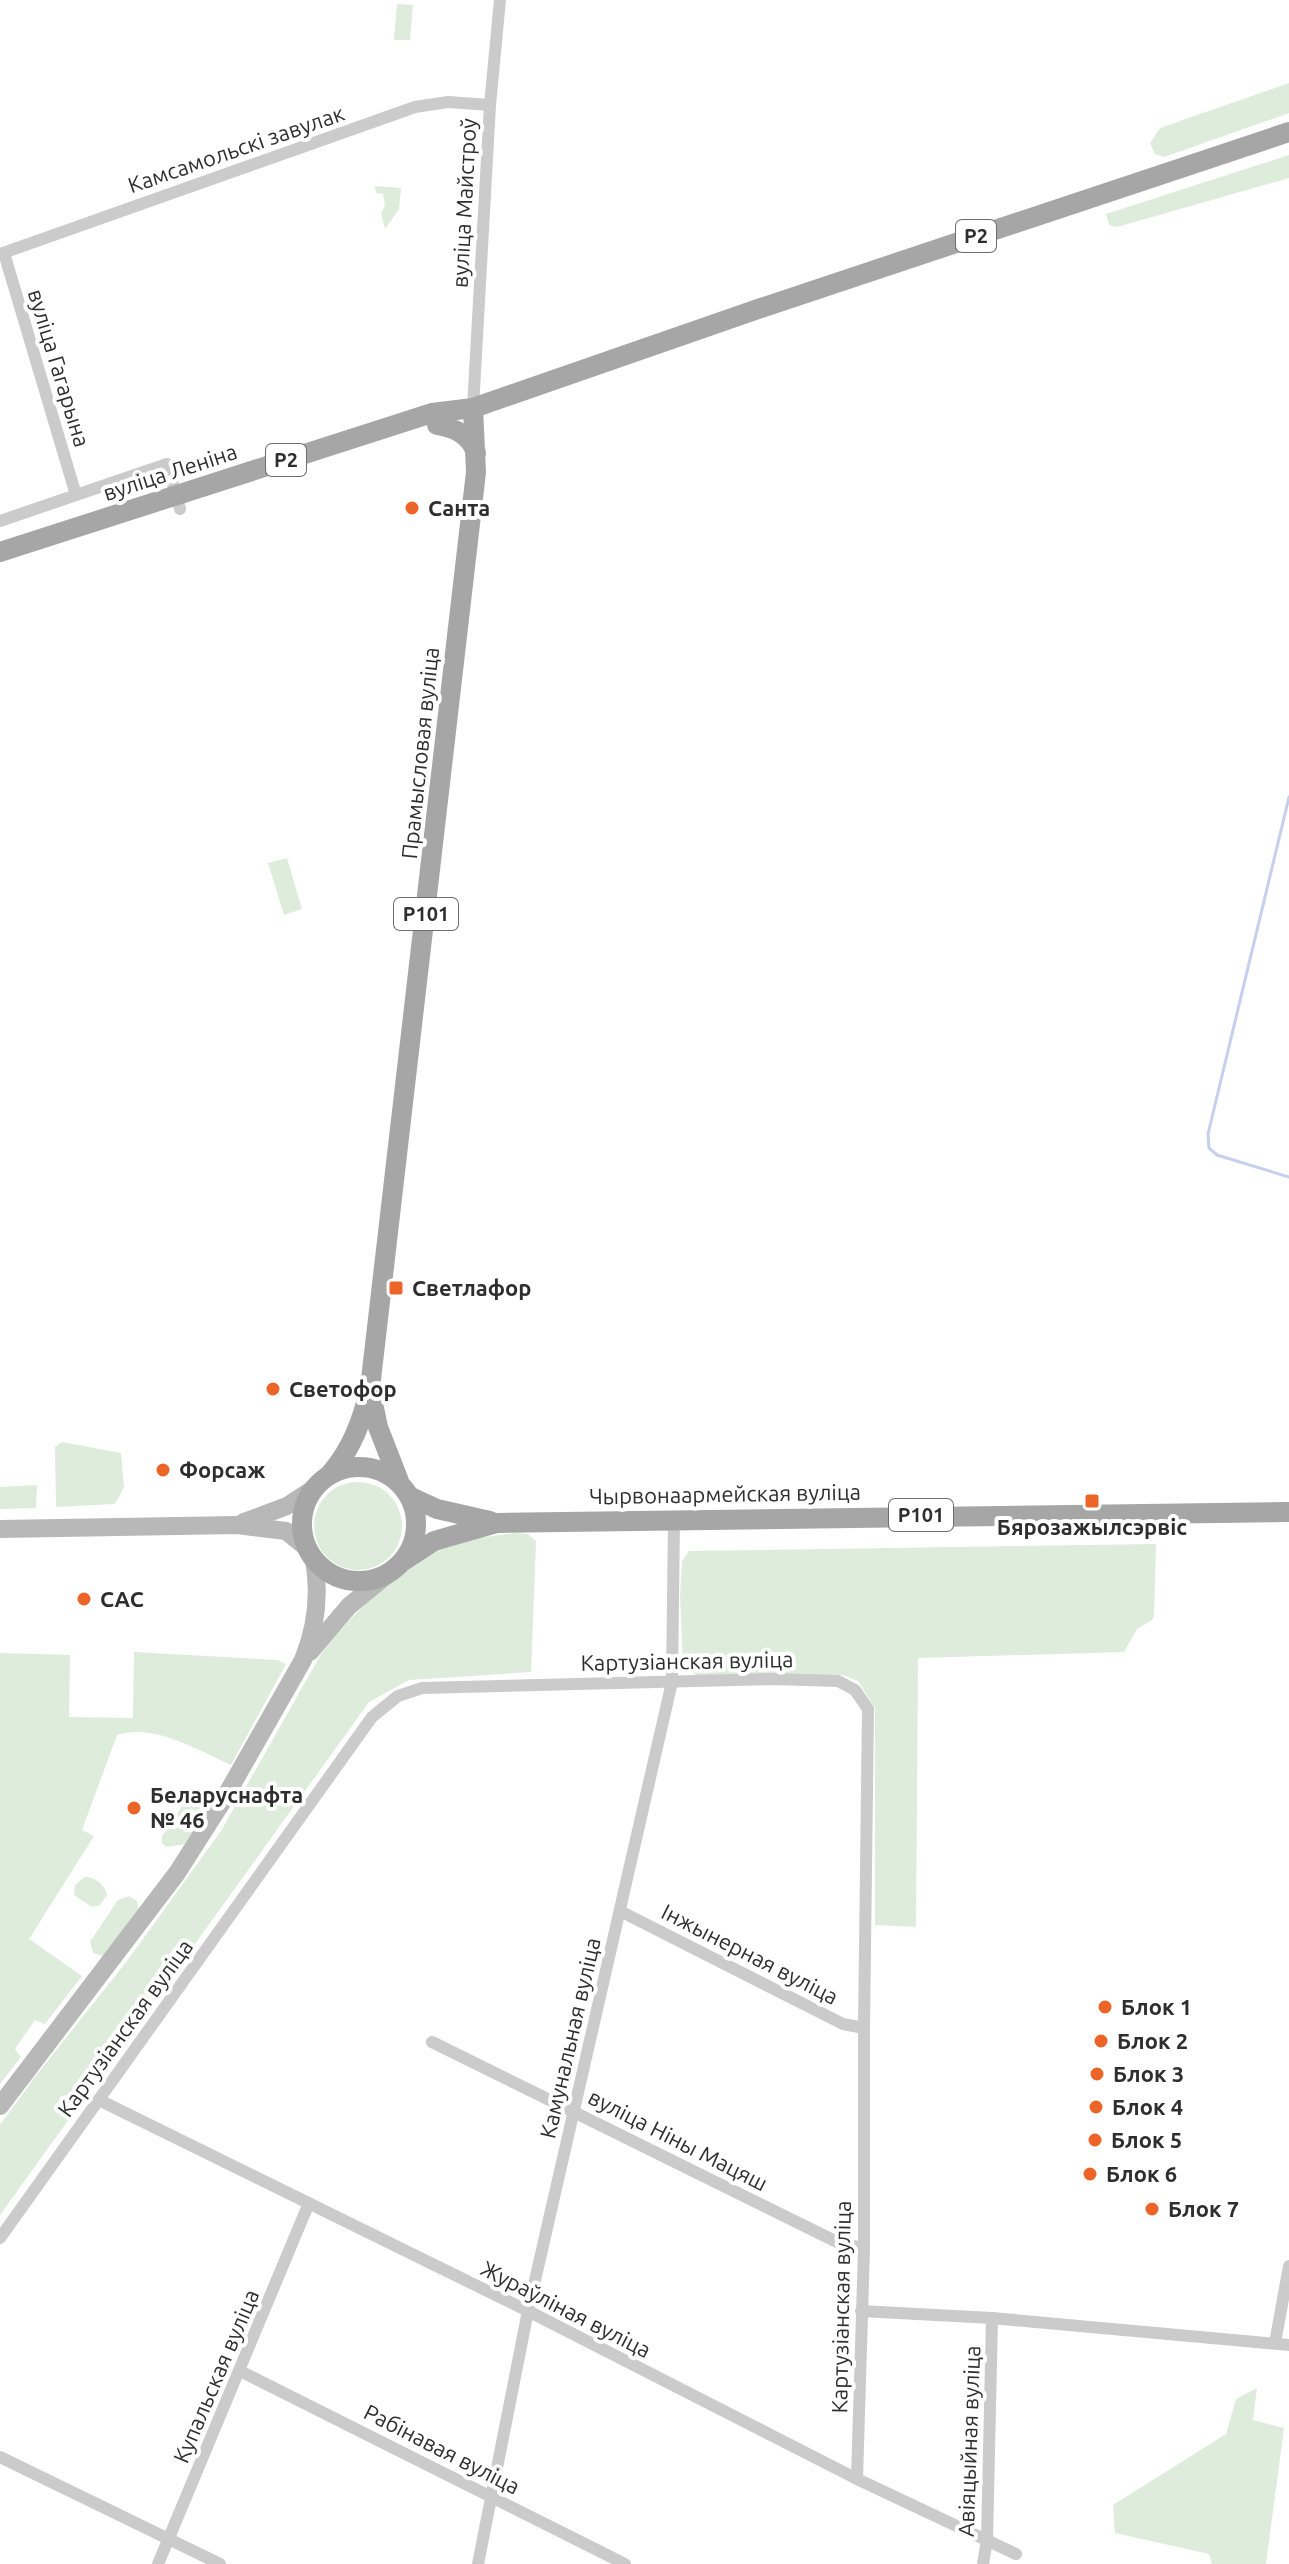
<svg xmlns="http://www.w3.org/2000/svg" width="1289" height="2564" viewBox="0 0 1289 2564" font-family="Ubuntu,sans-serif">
  <rect width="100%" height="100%" fill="#fff"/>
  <g fill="#ddecdb">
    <path d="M397,4L413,5L410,40H394Z"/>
    <path d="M1289,83V113L1164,157L1155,154L1150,143L1160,128Z"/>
    <path d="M1289,155V178L1117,227L1109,225L1106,214Z"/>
    <path d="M375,186L401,188L399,209L385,229L381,213L385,206L383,194L376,193Z"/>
    <path d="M287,858L302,909L284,915L268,863Z"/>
    <path d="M62,1442L121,1453L124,1487L115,1504L56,1507L55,1447Z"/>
    <circle cx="358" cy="1526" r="44"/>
    <path d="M37,1485L36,1508L0,1509V1487Z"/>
    <path d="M513,1533L528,1534L536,1541L531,1672L409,1680L369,1702L0,2215V2125L38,2073L127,1961L221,1831L320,1656C341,1626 396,1570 427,1552C452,1538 486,1538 513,1533Z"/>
    <path d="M1156,1544L1154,1616L1152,1620L1137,1629L1124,1652L918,1658L916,1927L875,1925V1708L858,1681L843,1675L703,1676L696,1675L683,1666L680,1595L682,1561L689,1551Z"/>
    <path d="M134,1652L277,1660L286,1664L231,1765C196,1750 156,1723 117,1735L82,1830L94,1836L29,1939L82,1976L45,2024L35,2020L15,2049L21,2057L0,2084V1653L70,1655L69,1717L133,1718Z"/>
    <path d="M196,1800L200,1805L202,1820L185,1844L166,1847L162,1843V1836L185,1802Z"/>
    <path d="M85,1877C95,1877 105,1885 107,1895L100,1905L92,1907L74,1895L75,1885Z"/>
    <path d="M129,1896L137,1901L139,1911L107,1957L93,1953L90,1942L118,1900Z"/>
    <path d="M1257,2388L1253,2420L1284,2428L1266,2564H1212L1209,2554L1115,2533L1113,2505L1226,2434L1236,2399Z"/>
  </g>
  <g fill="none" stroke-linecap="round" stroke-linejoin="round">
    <path stroke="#c6cfed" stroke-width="3" d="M1289,797L1208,1134L1209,1148L1217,1155L1289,1177"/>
    <g stroke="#cbcbcb" stroke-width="12">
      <path d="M4,253L76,495"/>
      <path d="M0,254L415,107L448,102L490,105"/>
      <path d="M473,408L490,105L500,0"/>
      <path d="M0,521L167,464L180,509"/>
      <path d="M620,1911L843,2024L864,2028"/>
      <path d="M432,2042L841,2244L864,2248"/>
      <path d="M99,2100L528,2311L857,2479L1016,2554"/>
      <path d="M0,2238L372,1717L398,1696L422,1688L772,1679L838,1681L855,1690L868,1709L864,2028V2248L857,2479"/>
      <path d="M861,2311L992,2318L1289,2345"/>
      <path d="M1275,2343L1289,2266"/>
      <path d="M240,2371L625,2564"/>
      <path d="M0,2457L220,2564"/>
      <path d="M158,2564L309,2203"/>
      <path d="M478,2564L528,2311L672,1682L674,1519"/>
      <path d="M983,2564L987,2540L992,2318"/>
    </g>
    <g stroke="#b8b8b8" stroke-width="18">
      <path d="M244,1522L287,1506L313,1489"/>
      <path d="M0,1529L237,1525L286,1531L307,1548"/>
      <path d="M310,1652L349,1606L388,1574"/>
      <path d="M0,2106L177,1873L221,1804L303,1660C316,1628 320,1594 314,1560"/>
    </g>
    <g stroke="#a6a6a6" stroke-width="20">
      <path d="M437,425C454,428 470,434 476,453"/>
      <path d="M0,552L432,413L473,408L761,308L1289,132"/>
      <path d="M371,1394L378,1427L399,1481"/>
      <circle cx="359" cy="1524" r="57"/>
      <path d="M331,1473C353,1447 362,1420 370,1388L476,472L473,408"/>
      <path d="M411,1497L437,1509L490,1521"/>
      <path d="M405,1560L434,1541L497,1523L1289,1512"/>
    </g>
  </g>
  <g fill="#ec6428" stroke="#fff" stroke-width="3">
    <circle cx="412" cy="508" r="8"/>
    <rect x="388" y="1280" width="16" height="16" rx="4"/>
    <circle cx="273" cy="1389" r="8"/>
    <circle cx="163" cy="1470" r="8"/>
    <rect x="1084" y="1493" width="16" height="16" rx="4"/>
    <circle cx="84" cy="1599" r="8"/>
    <circle cx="134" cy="1808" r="8"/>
    <circle cx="1105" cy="2007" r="8"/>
    <circle cx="1101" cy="2041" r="8"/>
    <circle cx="1097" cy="2074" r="8"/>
    <circle cx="1096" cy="2107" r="8"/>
    <circle cx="1095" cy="2140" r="8"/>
    <circle cx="1090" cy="2174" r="8"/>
    <circle cx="1152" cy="2209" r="8"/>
  </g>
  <g text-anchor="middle" stroke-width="8" stroke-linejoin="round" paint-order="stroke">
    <g fill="#fff" stroke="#6d6d6d" stroke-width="2">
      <rect x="956" y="220" width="40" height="32" rx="6"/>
      <rect x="266" y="444" width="40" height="32" rx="6"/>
      <rect x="394" y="898" width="64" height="32" rx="6"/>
      <rect x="889" y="1499" width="64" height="32" rx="6"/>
    </g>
    <g font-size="20" font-weight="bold" fill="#2e2e2e">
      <text x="976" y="243">Р2</text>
      <text x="286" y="467">Р2</text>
      <text x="426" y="921">Р101</text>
      <text x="921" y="1522">Р101</text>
    </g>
    <g font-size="22" fill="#2e2e2e" stroke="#fff">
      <text transform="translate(236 149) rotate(-19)" y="8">Камсамольскі завулак</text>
      <text transform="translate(464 203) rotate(-87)" y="8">вуліца Майстроў</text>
      <text transform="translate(59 368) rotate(73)" y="8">вуліца Гагарына</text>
      <text transform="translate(170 472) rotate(-18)" y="8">вуліца Леніна</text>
      <text transform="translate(420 753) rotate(-84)" y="8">Прамысловая вуліца</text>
      <text transform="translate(725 1494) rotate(-1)" y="8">Чырвонаармейская вуліца</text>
      <text transform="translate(687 1661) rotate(-1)" y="8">Картузіанская вуліца</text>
      <text transform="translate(750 1954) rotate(27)" y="8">Інжынерная вуліца</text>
      <text transform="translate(125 2028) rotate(-54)" y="8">Картузіанская вуліца</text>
      <text transform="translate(570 2038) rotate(-77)" y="8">Камунальная вуліца</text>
      <text transform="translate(678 2140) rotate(27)" y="8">вуліца Ніны Мацяш</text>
      <text transform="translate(841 2307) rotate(-89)" y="8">Картузіанская вуліца</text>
      <text transform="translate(566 2309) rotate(27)" y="8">Жураўліная вуліца</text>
      <text transform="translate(216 2376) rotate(-67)" y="8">Купальская вуліца</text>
      <text transform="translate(969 2441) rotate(-88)" y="8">Авіяцыйная вуліца</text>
      <text transform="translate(442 2449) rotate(27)" y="8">Рабінавая вуліца</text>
    </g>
    <g font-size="22" font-weight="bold" fill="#2e2e2e" stroke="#fff" text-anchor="start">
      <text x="428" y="516">Санта</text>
      <text x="412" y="1296">Светлафор</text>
      <text x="289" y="1397">Светофор</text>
      <text x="179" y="1478">Форсаж</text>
      <text x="1092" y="1535" text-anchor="middle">Бярозажылсэрвіс</text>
      <text x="100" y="1607">САС</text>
      <text x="150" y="1803">Беларуснафта<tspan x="150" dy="25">№ 46</tspan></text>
      <text x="1121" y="2015">Блок 1</text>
      <text x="1117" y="2049">Блок 2</text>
      <text x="1113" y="2082">Блок 3</text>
      <text x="1112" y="2115">Блок 4</text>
      <text x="1111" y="2148">Блок 5</text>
      <text x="1106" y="2182">Блок 6</text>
      <text x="1168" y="2217">Блок 7</text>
    </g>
  </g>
</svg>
